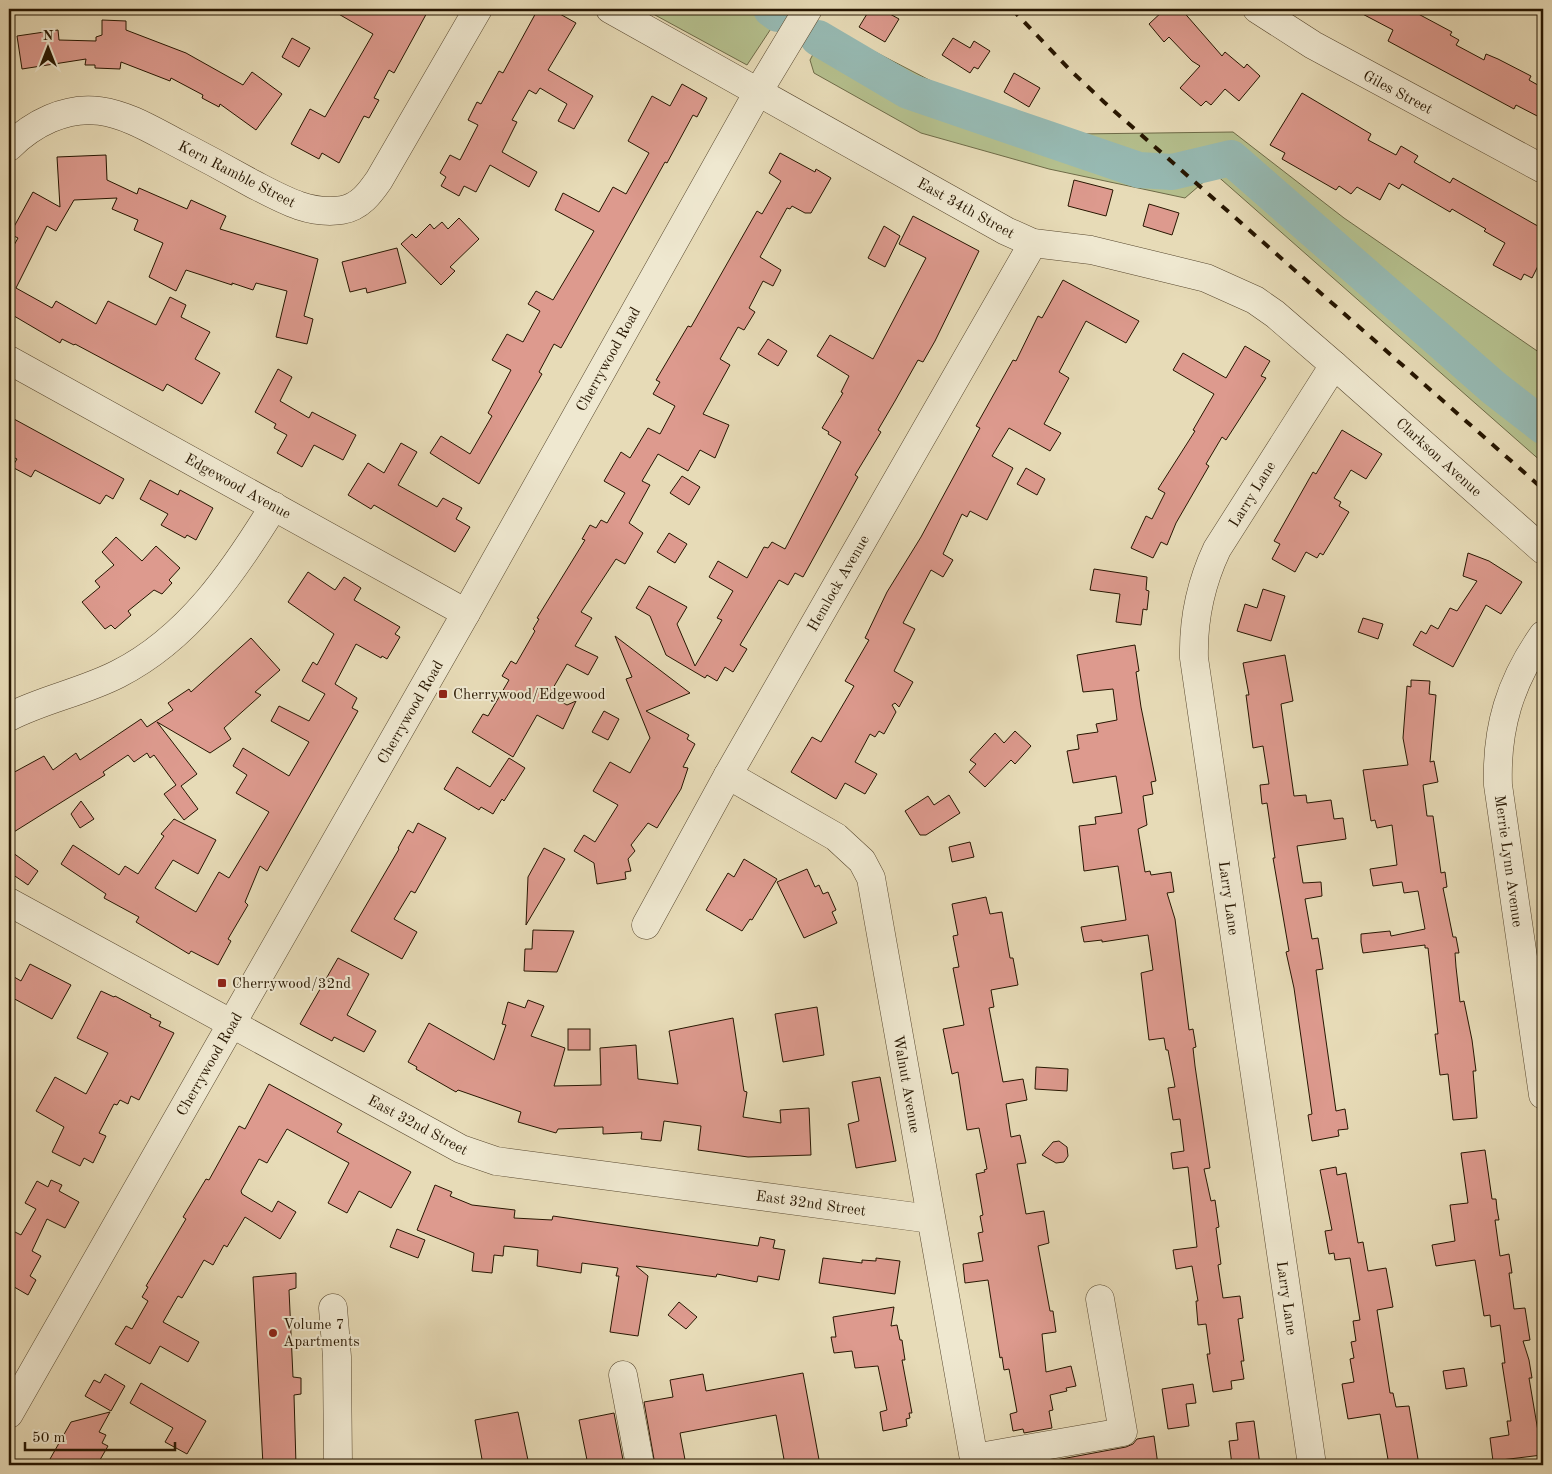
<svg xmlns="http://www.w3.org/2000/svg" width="1552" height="1474" viewBox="0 0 1552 1474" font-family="'Old Standard TT',serif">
  <rect width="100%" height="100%" fill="#e7dbb7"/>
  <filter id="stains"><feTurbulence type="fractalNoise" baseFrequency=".004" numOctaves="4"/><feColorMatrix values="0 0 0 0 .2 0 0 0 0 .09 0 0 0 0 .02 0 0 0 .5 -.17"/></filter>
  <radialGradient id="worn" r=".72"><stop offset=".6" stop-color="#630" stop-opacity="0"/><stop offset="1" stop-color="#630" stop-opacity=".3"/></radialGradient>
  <g fill="#b5c08e" stroke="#6e6b48">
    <path d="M644,9H784L747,65Z"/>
    <path d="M827,27L937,84L1077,134L1233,132L1344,218L1543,355V463L1214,173L1185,198L1049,169L921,133L814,73L810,60Z"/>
  </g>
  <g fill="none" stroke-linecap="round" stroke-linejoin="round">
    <g stroke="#97bab3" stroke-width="36">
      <path d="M771,9L778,14"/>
      <path d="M818,38L908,91L1139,170L1172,172L1231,158L1494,388L1543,426"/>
    </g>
  </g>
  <g fill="#dd9a8e" stroke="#271601">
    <path d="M330,9H429L394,73L389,70L374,98L379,100L369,118L364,116L339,163L322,153L319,159L291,144L310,109L325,117L373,34Z"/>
    <path d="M538,9H551L576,23L548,70L593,96L574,129L558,121L567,104L540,88L536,94L529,90L512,120L517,122L502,152L537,172L529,187L490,165L476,192L464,186L459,196L441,186L446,177L440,173L450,155L460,160L478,125L468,120L477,102L481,104L499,71L503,73Z"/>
    <path d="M870,9H881L899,19L885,42L859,27Z"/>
    <path d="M1165,9H1181L1222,56L1225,52L1244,68L1247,64L1260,76L1239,101L1225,89L1211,105L1206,101L1201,106L1180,88L1200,66L1192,61L1169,37L1164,42L1149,24Z"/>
    <path d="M1353,9H1409L1452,32L1450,35L1459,40L1456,45L1484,60L1486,54L1498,59L1531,76L1529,80L1543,88V119L1516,105L1514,109L1388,41L1393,30Z"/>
    <path d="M102,20L126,21V30L186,53L243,85L252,72L282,94L256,130L220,104L219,107L202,98L203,95L171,78L170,81L121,62L120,69L95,68V65H85L86,59L22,69L17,36L58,30L59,40L96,41V37L102,35Z"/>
    <path d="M292,38L310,48L299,67L282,57Z"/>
    <path d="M953,38L970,48L974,41L990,51L978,69L974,67L970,73L942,55Z"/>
    <path d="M1014,73L1040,88L1029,107L1004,92Z"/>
    <path d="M682,84L707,98L697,117L693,115L667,163L665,162L561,348L554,344L539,372L542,374L479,484L430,453L441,436L470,454L492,416L488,413L511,370L492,360L507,334L523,342L540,311L528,304L536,291L553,300L594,231L555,210L563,193L599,212L613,187L626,194L649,153L628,141L652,96L670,106Z"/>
    <path d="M1302,93L1371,134L1368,140L1396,155L1401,146L1418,156L1414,162L1450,183L1453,178L1543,229V256L1532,278L1524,274L1521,280L1493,265L1505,243L1484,231L1486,229L1452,209L1450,212L1402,184L1399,189L1389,183L1380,200L1357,187L1351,194L1339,186L1336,190L1282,159L1285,153L1270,145Z"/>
    <path d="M780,153L815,172L816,169L831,178L811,213H805L792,206L790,209L787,208L760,257L781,270L773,286L763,281L749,308L755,312L744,330L738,327L720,359L730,365L703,414L729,425L715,458L700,450L688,471L658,454L642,481L650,485L629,523L643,533L625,564L616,559L581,612L592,618L575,646L598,657L588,675L567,664L549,695L567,705L576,701L563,729L537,715L513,757L472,732L483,714L488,716L509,680L502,676L511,661L516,664L535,631L533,629L539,619L537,618L585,540L582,539L590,525L596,528L601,520L607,523L625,493L604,481L621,452L630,458L648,428L660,434L675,406L653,394L660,382L656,380L688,326L691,327L757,211L762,214L781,181L769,173Z"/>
    <path d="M106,155L107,180L137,194L139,188L187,209L191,200L226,216L220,229L318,259L304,316L313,319L307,344L276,337L287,291L256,283L253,290L232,283V285L186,270L176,291L149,277L163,243L134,230L138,220L112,209L117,198L74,200L56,231L47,226L16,288L52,308L56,301L96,324L108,301L156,325L170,297L186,305L181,317L210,332L195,359L220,373L202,404L167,384L163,391L75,344L74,345L62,339L60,343L9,313V254L18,238L10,234L33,192L60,207L57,157Z"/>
    <path d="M1074,180L1113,190L1106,216L1068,206Z"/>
    <path d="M1149,204L1179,213L1172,235L1143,226Z"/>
    <path d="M913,216L979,251L935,341L923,362L918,360L895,401L878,430L881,432L855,475L858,477L803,577L795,573L788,585L779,580L740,645L747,649L733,672L725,667L717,681L707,675L705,678L666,655L650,616L636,608L649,586L687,607L677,624L695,666L722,620L717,618L733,591L709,577L718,561L747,578L764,547L768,548L772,542L785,549L841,442L828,434L829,432L822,428L843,393L841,392L849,376L817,356L830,335L873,359L926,258L899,244Z"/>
    <path d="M459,218L479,239L450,267L455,271L441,285L401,244L412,234L416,238L430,224L434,229L442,222L448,229Z"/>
    <path d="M884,226L900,236L885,267L868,258Z"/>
    <path d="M397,248L406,283L367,293L366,288L350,292L342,262Z"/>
    <path d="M1063,280L1139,321L1126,343L1086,321L1059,372L1069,378L1044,424L1061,433L1050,451L1009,428L992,456L1013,468L987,520L970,511L967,517L962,514L943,554L953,560L943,577L931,570L903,623L915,629L894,671L913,682L899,707L895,703L892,705L896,712L884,734L879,731L875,737L870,734L855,762L877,774L865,794L845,783L836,799L791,772L812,737L821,742L854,686L845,681L869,640L865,638L887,592L921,537L980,428L976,426L1013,360L1016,361L1038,316L1042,318Z"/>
    <path d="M768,339L787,351L778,366L758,354Z"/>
    <path d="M1245,346L1270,361L1261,376L1266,378L1226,440L1222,437L1206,464L1209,466L1176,523L1167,545L1161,542L1153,558L1131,548L1146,516L1152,519L1165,493L1158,489L1195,431L1193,430L1214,394L1173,370L1183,353L1226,378Z"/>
    <path d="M278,369L292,377L280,401L309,418L312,412L356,435L343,460L314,445L302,467L277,453L287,435L274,428L276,424L255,412Z"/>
    <path d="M14,419L124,479L113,499L106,495L100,504L35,470L31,477L12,467L17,459L9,455V429Z"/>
    <path d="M1342,430L1382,454L1366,479L1351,470L1334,498L1341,502L1339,506L1349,512L1323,555L1320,553L1317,558L1306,552L1295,572L1272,559L1280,544L1274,541L1313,472L1316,474Z"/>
    <path d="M401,443L417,452L398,485L437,507L443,498L462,508L456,519L470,527L455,552L374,505L371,509L348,495L368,463L384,473Z"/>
    <path d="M1026,468L1045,479L1037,495L1017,484Z"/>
    <path d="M682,476L700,487L689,505L670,493Z"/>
    <path d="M150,480L178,495L180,490L213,508L196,540L187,535L185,538L161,525L168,514L140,499Z"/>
    <path d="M669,533L687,544L675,563L657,552Z"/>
    <path d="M116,537L142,561L156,546L180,568L169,580L172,583L162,594L154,590L128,611L131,615L115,629L111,625L105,629L82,602L100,587L95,581L114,565L102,552Z"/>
    <path d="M1468,553L1489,561L1522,582L1501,614L1486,605L1453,667L1413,645L1421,631L1426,634L1431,625L1438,629L1450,608L1457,611L1477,581L1463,576Z"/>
    <path d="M1094,569L1147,577L1146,590L1149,591L1147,610L1143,609L1141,625L1116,622L1120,594L1090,590Z"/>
    <path d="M308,572L335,590L344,577L361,588L354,600L400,627L395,634L400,637L387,659L382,656L381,658L356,644L335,684L357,698L352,708L358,711L267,871L260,866L245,902L248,905L228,939L231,941L218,965L191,951L189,954L136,922L139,917L104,898L106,894L61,864L73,845L119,875L125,866L138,874L164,836L161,834L174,819L216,840L198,874L173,860L155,888L196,912L219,872L229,878L269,812L236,793L247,775L233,766L243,748L289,776L309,742L271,721L279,706L309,721L325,694L302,681L313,662L317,665L334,634L288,602Z"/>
    <path d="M1263,589L1285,596L1271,641L1237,631L1245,604L1257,608Z"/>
    <path d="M1363,618L1383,624L1378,639L1358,632Z"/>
    <path d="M615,636L690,693L646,711L689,735L687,739L695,744L683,767L688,768L681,789L657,828L648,823L631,845L635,851L628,859L631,871L625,872L626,879L597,884L594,863L574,851L584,835L595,842L618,805L593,791L610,762L630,773L650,738L626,679L632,677Z"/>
    <path d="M251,638L280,670L255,692L261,695L224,728L231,739L210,753L157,722L197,774L181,786L198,809L184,820L164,794L176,785L154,755L150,758L147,753L134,762L128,755L103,772L105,775L9,835V775L44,756L53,770L76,753L80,760L141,719L147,727L173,710L168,703L189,689L191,692Z"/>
    <path d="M1135,645L1139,671L1136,672L1141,707L1156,781L1151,782L1153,794L1143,796L1147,825L1138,829L1145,872L1150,871L1151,875L1171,872L1174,892L1167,893L1175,919L1189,1030L1193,1029L1196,1047L1193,1048L1195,1066L1210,1168L1204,1169L1211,1201L1215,1200L1219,1227L1216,1228L1221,1264L1218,1265L1223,1298L1240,1296L1243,1318L1238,1319L1244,1361H1241L1244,1379L1231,1381L1232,1389L1213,1392L1207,1354H1210L1206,1324L1198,1325L1196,1301H1198L1192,1266L1176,1269L1173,1250L1197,1247L1188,1167L1173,1169L1171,1153L1184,1151L1180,1119L1173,1120L1168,1088L1175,1087L1168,1050H1166L1164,1038L1149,1040L1141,973L1153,970L1148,935L1102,942V940L1084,942L1081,927L1126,920L1118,866L1084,871L1079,826L1096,824L1095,817L1122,813L1116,776L1073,783L1067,751L1079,749L1077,735L1098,732L1096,724L1117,720L1113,689L1083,692L1077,655Z"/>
    <path d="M1285,655L1293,701L1281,704L1294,796L1306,795L1307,803L1331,800L1334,819L1343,818L1346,839L1297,846L1303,883L1321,882L1322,896L1305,899L1312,939L1318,938L1323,969L1316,970L1336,1111L1345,1109L1348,1129L1338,1130L1339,1136L1312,1141L1308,1115L1312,1114L1294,988L1286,952L1289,951L1273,858H1275L1267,803L1262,804L1260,785L1269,784L1263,746L1253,748L1246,695H1249L1243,663Z"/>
    <path d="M1411,680L1430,681L1429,694L1436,695L1430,762L1434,761L1438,782L1423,785L1427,816H1433L1441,873L1445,872L1447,887L1443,888L1453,937H1456L1459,953H1455L1456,967L1460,1002L1464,1001L1472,1040L1476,1071H1473L1477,1118L1453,1120L1448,1074L1440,1075L1435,1034H1438L1428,948H1425V945L1363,953L1361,942V934L1390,931L1391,936L1425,929L1418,891L1404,893L1402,882L1373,886L1370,869L1397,865L1392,825L1377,828L1375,820L1371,821L1363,770L1408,765L1403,738L1407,686L1411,687Z"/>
    <path d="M604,711L619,719L608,740L592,732Z"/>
    <path d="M1015,731L1031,746L1015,764L1011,760L985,787L969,772L976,764L970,760L995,733L1004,743Z"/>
    <path d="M509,758L525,768L504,801L502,799L493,814L481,807L479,810L444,789L457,767L490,787Z"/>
    <path d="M949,795L960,813L926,835H920L905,811L928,796L934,805Z"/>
    <path d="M81,801L94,819L80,828L71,814Z"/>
    <path d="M418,823L446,838L415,893L411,891L394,919L417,932L402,959L351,931L399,849L398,848L408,830L413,833Z"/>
    <path d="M970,842L974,857L952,862L949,847Z"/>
    <path d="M544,848L565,859L526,925L528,877Z"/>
    <path d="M9,850L38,871L28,885L9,872Z"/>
    <path d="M744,859L777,879L752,920L750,919L742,931L706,910L728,873L734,877Z"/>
    <path d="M807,869L815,887L819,885L823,894L828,892L836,910L832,912L837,923L804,938L777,882Z"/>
    <path d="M986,897L990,914L1002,912L1010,958H1013L1018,985L991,990L994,1007L989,1008L1003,1082L1023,1079L1027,1100L1006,1104L1011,1137L1020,1135L1026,1163L1017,1164L1026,1214L1044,1211L1049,1243L1038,1246L1050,1311H1053L1056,1332L1042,1334L1046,1372L1071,1366L1076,1386L1066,1388L1067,1391L1050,1395L1053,1410L1049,1411L1052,1428L1024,1433L1023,1429L1013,1431L1010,1414L1017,1412L1009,1369L1004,1370L1002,1357L1000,1358L988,1280L965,1283L963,1264L983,1261L978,1233L983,1232L980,1216L983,1215L976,1174L985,1172L984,1170L987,1169L979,1128L967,1130L958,1072L952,1074L943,1029L964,1025L953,968L959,967L953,936L958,935L952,904Z"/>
    <path d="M533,930L574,931L557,972L524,971L525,949H532Z"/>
    <path d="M338,958L369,974L347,1015L376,1031L364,1052L334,1037L332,1041L300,1024Z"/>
    <path d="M30,964L71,985L52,1019L9,996V974L21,981Z"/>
    <path d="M101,991L114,997L115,996L151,1015L150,1017L161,1022L159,1026L174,1033L139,1100L131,1096L128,1104L120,1100L117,1105L114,1104L99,1133L106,1136L93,1163L84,1158L80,1166L52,1152L64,1127L36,1111L55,1077L86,1094L108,1053L77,1038Z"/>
    <path d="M528,1000L544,1006L531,1036L565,1048L554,1086L601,1085L600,1048L636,1045L638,1079L678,1084L669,1031L733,1018L744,1091L747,1092L743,1117L781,1123L780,1110L809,1108L811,1155L748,1157L698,1150L701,1126L664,1121L661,1141L641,1139L642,1132L603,1134V1127L558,1129L556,1133L518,1122L521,1112L458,1090L456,1092L416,1069L417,1067L408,1062L429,1023L494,1060L506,1025L502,1024L508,1002L525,1008Z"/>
    <path d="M817,1007L824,1055L783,1062L775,1014Z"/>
    <rect x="568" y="1029" width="22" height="21"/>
    <path d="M1036,1067L1068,1069L1067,1091L1035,1089Z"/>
    <path d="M880,1077L896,1161L856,1168L848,1124L859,1121L852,1082Z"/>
    <path d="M269,1084L342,1124L337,1132L411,1172L391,1208L359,1191L347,1213L328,1203L349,1163L287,1129L267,1163L259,1159L241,1191L242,1194L272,1212L278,1201L296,1212L280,1239L245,1217L227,1247L224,1245L213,1265L204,1260L182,1298L178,1296L163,1322L199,1342L188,1362L160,1346L150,1364L115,1344L126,1326L132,1329L148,1301L142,1297L148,1287L146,1286L186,1219L183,1217L206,1179L209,1180L239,1126L245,1129Z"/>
    <path d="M1059,1141L1067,1147L1068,1156L1064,1162L1056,1163L1042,1155L1053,1142Z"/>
    <path d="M1485,1150L1492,1199H1496L1497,1209L1499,1220H1495L1500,1256L1509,1254L1512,1273H1509L1514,1309L1525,1308L1530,1340L1523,1341L1529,1360L1532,1378H1529L1542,1455L1493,1461L1490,1438L1509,1435L1507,1421H1511L1502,1363H1505L1500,1325L1491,1327L1490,1315L1484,1316L1475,1260L1436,1266L1432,1245L1455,1241L1450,1205L1468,1203L1461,1153Z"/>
    <path d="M1336,1167L1337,1175L1346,1173L1358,1243L1363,1242L1368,1271L1386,1268L1393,1307L1377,1310L1390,1393H1393L1396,1407L1409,1406L1419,1465H1389L1380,1414L1348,1419L1342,1384L1354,1382L1350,1359L1354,1358L1351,1342L1356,1341L1353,1321L1360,1320L1350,1258L1335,1260L1334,1253L1329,1254L1325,1231L1332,1230L1320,1170Z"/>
    <path d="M51,1180L62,1185L59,1191L79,1202L65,1228L47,1219L32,1251L41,1256L30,1276L36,1280L28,1295L9,1284V1229L21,1235L36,1209L25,1203L37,1181L48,1187Z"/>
    <path d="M435,1185L452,1192L450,1196L472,1205L515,1210L514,1218L552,1220L553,1216L758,1246L760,1237L775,1240L773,1248L785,1250L779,1280L758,1276L757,1282L717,1274L716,1277L636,1266L648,1276L638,1336L610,1332L619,1276H616L618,1268L582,1263L581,1273L537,1266L538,1250L504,1246L503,1256L494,1255L492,1273L472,1271L474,1253L417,1230Z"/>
    <path d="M397,1229L425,1240L418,1258L390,1247Z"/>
    <path d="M823,1258L862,1263V1260L876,1261V1258L900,1261L895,1294L819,1283Z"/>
    <path d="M296,1273V1288L289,1290L293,1377L301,1378V1394L294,1395L296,1465H263L253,1277Z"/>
    <path d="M679,1302L697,1317L686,1329L668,1315Z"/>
    <path d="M894,1307L891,1326L897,1325L900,1340H902L905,1360H902L912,1413H909L910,1418L906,1419L907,1426L883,1431L880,1412L887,1410L878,1366L855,1368L852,1351L834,1353L831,1337H836L833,1317Z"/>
    <path d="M1464,1368L1467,1386L1446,1389L1443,1371Z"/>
    <path d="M803,1373L820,1465H785L776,1415L680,1433L686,1465H655L644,1402L673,1397L670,1380L703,1374L706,1391Z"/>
    <path d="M105,1374L125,1386L111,1411L85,1396L94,1380L100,1383Z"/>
    <path d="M141,1383L206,1421L187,1454L165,1442L173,1428L130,1403Z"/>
    <path d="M1193,1384L1196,1403L1186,1404L1189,1426L1168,1429L1162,1389Z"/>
    <path d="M110,1412L99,1432L106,1435L102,1443L108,1446L97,1465H61L50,1459L71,1422Z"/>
    <path d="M518,1412L529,1465H483L475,1420Z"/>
    <path d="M614,1413L624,1465H588L579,1420Z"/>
    <path d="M1254,1421L1260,1465H1232L1229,1441L1238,1440L1236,1423Z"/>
    <path d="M1154,1436L1158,1465H1029L1126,1447L1133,1444L1137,1439Z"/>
  </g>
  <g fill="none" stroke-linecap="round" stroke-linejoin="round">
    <g stroke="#57472e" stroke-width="29">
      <g id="minor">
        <path d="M610,9L1006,231L1033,243L1091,250L1206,278L1255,300L1275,314L1334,365L1543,550"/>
        <path d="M1257,9L1313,45L1543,169"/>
        <path d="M9,147C32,124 66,106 100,111C128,115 152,130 177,143C202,156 228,170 253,184C282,199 309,215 342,210C360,207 370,193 379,180L478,9"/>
        <path d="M9,360L466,613"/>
        <path d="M1543,635C1510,682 1496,728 1498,785L1543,1095"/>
        <path d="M9,717C44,699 83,692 118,674C189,638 234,571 274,506"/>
        <path d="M728,775L836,837L862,861L871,878L975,1465"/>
        <path d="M9,902L461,1149L496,1161L931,1219"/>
        <path d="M646,925L728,775L1033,243"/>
        <path d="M333,1308L337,1357L338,1465"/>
        <path d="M623,1375L640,1465"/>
        <path d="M9,1414L466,613L758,92L808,9"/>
        <path d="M974,1458L1123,1432L1100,1299"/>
        <path d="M1312,1465L1194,658C1193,619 1200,585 1217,549L1334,365"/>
      </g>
    </g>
    <use href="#minor" stroke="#efe8d0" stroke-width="28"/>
    <path stroke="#271601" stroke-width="4" stroke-dasharray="9 9" stroke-linecap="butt" d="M1012,9L1069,69L1104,102L1543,489"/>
  </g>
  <g fill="#8f2418" stroke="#efe8d0" stroke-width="2">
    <rect x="438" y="689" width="10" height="10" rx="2.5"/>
    <rect x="217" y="978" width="10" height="10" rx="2.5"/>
    <circle cx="273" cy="1333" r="5"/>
  </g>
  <g text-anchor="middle" stroke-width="4" stroke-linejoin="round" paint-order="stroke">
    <g font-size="15" fill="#271601" stroke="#efe8d0">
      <text transform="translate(1398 92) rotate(28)" y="5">Giles Street</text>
      <text transform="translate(237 174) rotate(27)" y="5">Kern Ramble Street</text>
      <text transform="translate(966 208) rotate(29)" y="5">East 34th Street</text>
      <text transform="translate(608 359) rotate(-61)" y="5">Cherrywood Road</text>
      <text transform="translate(1439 457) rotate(42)" y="5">Clarkson Avenue</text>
      <text transform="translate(238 486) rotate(29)" y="5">Edgewood Avenue</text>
      <text transform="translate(1252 494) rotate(-58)" y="5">Larry Lane</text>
      <text transform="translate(838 583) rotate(-60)" y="5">Hemlock Avenue</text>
      <text transform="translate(410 712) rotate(-60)" y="5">Cherrywood Road</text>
      <text transform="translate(1509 861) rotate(82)" y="5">Merrie Lynn Avenue</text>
      <text transform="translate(1229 898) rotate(82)" y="5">Larry Lane</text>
      <text transform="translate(209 1064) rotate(-60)" y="5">Cherrywood Road</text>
      <text transform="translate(907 1084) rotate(80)" y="5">Walnut Avenue</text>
      <text transform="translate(418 1125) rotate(28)" y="5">East 32nd Street</text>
      <text transform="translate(811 1203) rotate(8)" y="5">East 32nd Street</text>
      <text transform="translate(1287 1298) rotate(82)" y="5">Larry Lane</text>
    </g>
    <g font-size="15" fill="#271601" stroke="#efe8d0" text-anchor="start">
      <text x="453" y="699">Cherrywood/Edgewood</text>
      <text x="232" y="988">Cherrywood/32nd</text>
      <text x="283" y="1329">Volume 7<tspan x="283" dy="17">Apartments</tspan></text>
    </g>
  </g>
  <rect width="1552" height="1474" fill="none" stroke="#e7dbb7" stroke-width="30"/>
  <rect x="10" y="10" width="1532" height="1454" fill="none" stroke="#271601" stroke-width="2.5"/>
  <rect x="15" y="15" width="1522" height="1444" fill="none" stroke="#271601"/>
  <g transform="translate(48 48)" stroke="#efe8d0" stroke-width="4" paint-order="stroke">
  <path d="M0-4L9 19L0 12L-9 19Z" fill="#271601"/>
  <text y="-8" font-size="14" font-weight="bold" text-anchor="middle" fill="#271601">N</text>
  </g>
  <path d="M25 1442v8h150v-8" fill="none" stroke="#271601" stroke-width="2.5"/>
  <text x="32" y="1442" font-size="15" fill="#271601" stroke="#efe8d0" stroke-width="4" paint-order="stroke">50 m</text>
  <rect width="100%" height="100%" filter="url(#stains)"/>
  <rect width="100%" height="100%" fill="url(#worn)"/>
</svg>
